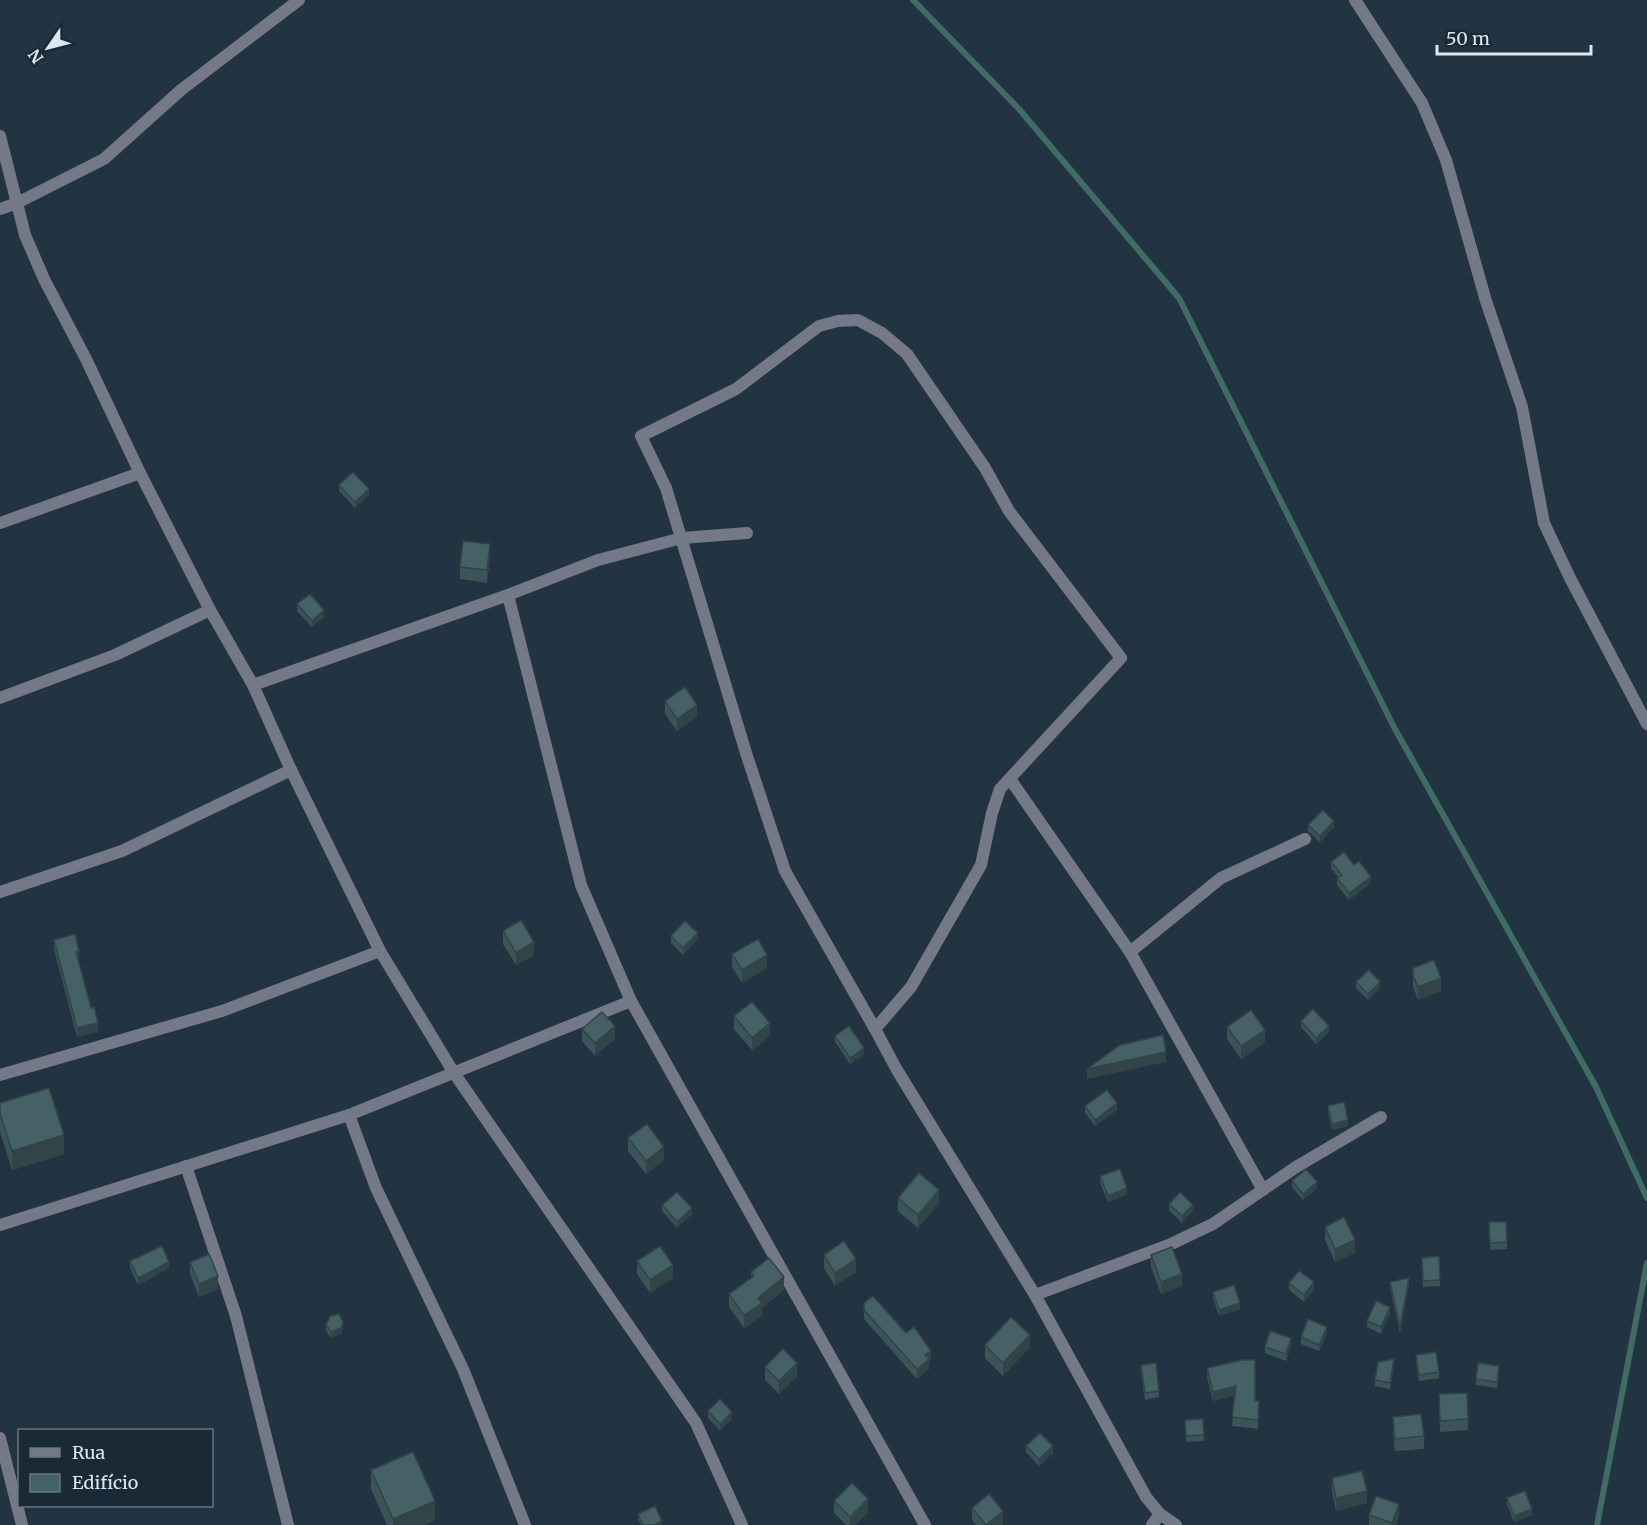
<svg xmlns="http://www.w3.org/2000/svg" width="1647" height="1525" viewBox="0 0 1647 1525" font-family="Merriweather,serif">
  <rect width="100%" height="100%" fill="#223441"/>
  <g fill="none" stroke-linecap="round" stroke-linejoin="round">
    <g stroke="#3f6c63" stroke-width="6">
      <path d="M913,0L1019,109L1179,298L1395,729L1596,1087L1647,1198"/>
      <path d="M1597,1525L1647,1263"/>
    </g>
    <g stroke="#747987" stroke-width="12">
      <path d="M1355,0L1422,103L1446,160L1486,301L1522,407L1544,523L1570,578L1647,724"/>
      <path d="M0,136L25,235L44,279L86,359L140,473L210,610L253,685L291,770L380,951L454,1073L696,1423L742,1525"/>
      <path d="M0,209L17,203L104,159L181,90L299,0"/>
      <path d="M0,523L140,473"/>
      <path d="M508,595L581,885L631,1001L925,1525"/>
      <path d="M253,685L508,595L598,560L682,538L747,533"/>
      <path d="M0,698L115,655L210,610"/>
      <path d="M1010,779L1130,952L1263,1190"/>
      <path d="M0,892L122,851L291,770"/>
      <path d="M1130,952L1221,878L1305,839"/>
      <path d="M875,1029L911,987L981,865L992,813L1000,789L1121,658L1009,511L985,468L907,354L882,333L858,320L838,321L819,326L736,389L641,436L666,488L746,753L785,871L875,1029L897,1070L1035,1295L1146,1497L1160,1514L1176,1525"/>
      <path d="M0,1075L222,1011L380,951"/>
      <path d="M349,1115L376,1188L463,1369L525,1525"/>
      <path d="M186,1166L236,1316L288,1525"/>
      <path d="M0,1225L349,1115L631,1001"/>
      <path d="M1035,1295L1171,1244L1213,1224L1296,1167L1381,1117"/>
      <path d="M0,1438L22,1525"/>
      <path d="M1152,1525L1160,1514"/>
    </g>
  </g>
  <g fill="#3c5358">
    <path d="M339,485L369,495L355,508L339,491Z"/>
    <path d="M490,557L487,583L460,579V567Z"/>
    <path d="M297,604L324,617L312,627L297,611Z"/>
    <path d="M665,701L697,717L677,731L665,714Z"/>
    <path d="M1308,825L1334,827L1320,842L1308,831Z"/>
    <path d="M1331,862L1354,865L1371,883L1349,900L1337,885V878L1338,877L1331,868Z"/>
    <path d="M503,931L534,955L516,965L503,944Z"/>
    <path d="M671,936L698,939L683,955L671,943Z"/>
    <path d="M54,940L79,961L98,1032L77,1037L54,949Z"/>
    <path d="M732,954L767,968L742,983L732,967Z"/>
    <path d="M1413,968L1441,991L1418,1000L1413,987Z"/>
    <path d="M1356,982L1380,988L1368,1000L1356,988Z"/>
    <path d="M734,1016L770,1036L752,1050L734,1029Z"/>
    <path d="M1301,1021L1329,1032L1316,1044L1301,1027Z"/>
    <path d="M1227,1027L1265,1042L1241,1059L1227,1039Z"/>
    <path d="M582,1029L615,1039L595,1056L582,1041Z"/>
    <path d="M835,1036L864,1054L850,1064L835,1042Z"/>
    <path d="M0,1103L64,1154L12,1170L0,1132Z"/>
    <path d="M1085,1106L1117,1110L1095,1126L1085,1113Z"/>
    <path d="M1328,1106L1348,1126L1332,1130L1328,1112Z"/>
    <path d="M628,1138L664,1160L646,1174L628,1151Z"/>
    <path d="M1100,1176L1127,1194L1108,1202L1100,1183Z"/>
    <path d="M1292,1181L1317,1188L1303,1200L1292,1187Z"/>
    <path d="M898,1198L939,1203L918,1228L898,1211Z"/>
    <path d="M1169,1204L1193,1211L1182,1223L1169,1210Z"/>
    <path d="M662,1205L692,1214L677,1228L662,1211Z"/>
    <path d="M1489,1222L1507,1242V1249L1490,1250Z"/>
    <path d="M1325,1227L1355,1253L1335,1262L1325,1240Z"/>
    <path d="M824,1255L856,1272L835,1286L824,1268Z"/>
    <path d="M1151,1255L1182,1286L1161,1294L1151,1267Z"/>
    <path d="M130,1261L169,1268L138,1285L130,1268Z"/>
    <path d="M637,1261L673,1278L650,1293L637,1274Z"/>
    <path d="M190,1262L218,1289L199,1297L190,1274Z"/>
    <path d="M1422,1264L1440,1280V1286L1423,1287Z"/>
    <path d="M751,1272L784,1290L762,1308V1316L744,1328L729,1307V1294L751,1278Z"/>
    <path d="M1390,1282L1409,1284L1400,1333L1390,1288Z"/>
    <path d="M1289,1283L1314,1289L1304,1302L1289,1290Z"/>
    <path d="M1213,1292L1240,1309L1219,1316L1213,1298Z"/>
    <path d="M864,1303L906,1333L931,1360L929,1362V1369L917,1379L864,1319Z"/>
    <path d="M1390,1313L1381,1334L1367,1327V1321Z"/>
    <path d="M326,1325L343,1328L341,1334L331,1338L326,1331Z"/>
    <path d="M1327,1333L1319,1351L1301,1344V1337Z"/>
    <path d="M985,1345L1030,1347L1003,1376L985,1358Z"/>
    <path d="M1291,1345L1286,1361L1265,1353V1347Z"/>
    <path d="M1416,1355L1439,1372V1378L1419,1381L1416,1362Z"/>
    <path d="M1141,1365L1159,1391V1397L1145,1400L1141,1372Z"/>
    <path d="M1394,1365L1390,1389L1375,1386V1380Z"/>
    <path d="M765,1367L797,1376L779,1394L765,1380Z"/>
    <path d="M1207,1368L1255,1401L1259,1410L1258,1429L1232,1426L1235,1395L1213,1401L1207,1377Z"/>
    <path d="M1499,1372L1497,1388L1476,1385V1379Z"/>
    <path d="M1439,1394L1468,1419V1430L1440,1432Z"/>
    <path d="M708,1411L732,1419L720,1430L708,1418Z"/>
    <path d="M1393,1417L1424,1436V1449L1395,1451L1393,1430Z"/>
    <path d="M1203,1419L1204,1441L1186,1442L1185,1420Z"/>
    <path d="M1026,1446L1053,1453L1039,1466L1026,1452Z"/>
    <path d="M371,1470L435,1520L424,1525H387L371,1489Z"/>
    <path d="M1332,1478L1367,1503L1336,1511L1332,1491Z"/>
    <path d="M1507,1498L1532,1515L1514,1522L1507,1504Z"/>
    <path d="M834,1501L868,1512L855,1525H846L834,1513Z"/>
    <path d="M972,1508L1003,1524L1002,1525H976L972,1520Z"/>
    <path d="M638,1514L662,1525H641L638,1520Z"/>
    <path d="M1369,1515L1399,1517L1396,1525H1369Z"/>
  </g>
  <g fill="#314447">
    <path d="M369,489V495L355,508V502Z"/>
    <path d="M490,544V557L487,583V570Z"/>
    <path d="M324,610V617L312,627V621Z"/>
    <path d="M697,705V717L677,731V719Z"/>
    <path d="M1334,821V827L1320,842V836Z"/>
    <path d="M1371,877V883L1349,900V893Z"/>
    <path d="M698,933V939L683,955V948Z"/>
    <path d="M534,942V955L516,965V953Z"/>
    <path d="M79,951V961H76V952Z"/>
    <path d="M767,955V968L742,983V970Z"/>
    <path d="M1441,978V991L1418,1000V987Z"/>
    <path d="M1380,982V988L1368,1000V994Z"/>
    <path d="M98,1023V1032L77,1037V1028Z"/>
    <path d="M770,1023V1036L752,1050V1038Z"/>
    <path d="M615,1026V1039L595,1056V1043Z"/>
    <path d="M1329,1026V1032L1316,1044V1038Z"/>
    <path d="M1265,1030V1042L1241,1059V1046Z"/>
    <path d="M864,1048V1054L850,1064V1058Z"/>
    <path d="M1166,1052V1062L1087,1079V1069Z"/>
    <path d="M1117,1103V1110L1095,1126V1120Z"/>
    <path d="M1348,1120V1126L1332,1130V1124Z"/>
    <path d="M64,1135V1154L12,1170V1151Z"/>
    <path d="M664,1147V1160L646,1174V1161Z"/>
    <path d="M1317,1182V1188L1303,1200V1194Z"/>
    <path d="M1127,1188V1194L1108,1202V1196Z"/>
    <path d="M939,1190V1203L918,1228V1215Z"/>
    <path d="M1193,1205V1211L1182,1223V1216Z"/>
    <path d="M692,1208V1214L677,1228V1222Z"/>
    <path d="M1355,1240V1253L1335,1262V1249Z"/>
    <path d="M856,1259V1272L835,1286V1273Z"/>
    <path d="M169,1262V1268L138,1285V1278Z"/>
    <path d="M673,1265V1278L650,1293V1280Z"/>
    <path d="M1182,1274V1286L1161,1294V1282Z"/>
    <path d="M218,1276V1289L199,1297V1284Z"/>
    <path d="M784,1277V1290L762,1308V1316L744,1328V1315L758,1298Z"/>
    <path d="M1409,1278V1284L1400,1333V1327Z"/>
    <path d="M1314,1282V1289L1304,1302V1295Z"/>
    <path d="M1240,1303V1309L1219,1316V1310Z"/>
    <path d="M1390,1307V1313L1381,1334V1327Z"/>
    <path d="M343,1322V1328L341,1334L331,1338V1332Z"/>
    <path d="M1327,1327V1333L1319,1351V1345Z"/>
    <path d="M1030,1335V1347L1003,1376V1363Z"/>
    <path d="M1291,1338V1345L1286,1361V1354Z"/>
    <path d="M931,1351V1360L929,1362V1369L917,1379V1369L925,1355Z"/>
    <path d="M1394,1359V1365L1390,1389V1383Z"/>
    <path d="M797,1363V1376L779,1394V1381Z"/>
    <path d="M1236,1386V1395L1213,1401V1392Z"/>
    <path d="M732,1412V1419L720,1430V1424Z"/>
    <path d="M1053,1446V1453L1039,1466V1459Z"/>
    <path d="M1367,1491V1503L1336,1511V1498Z"/>
    <path d="M868,1499V1512L855,1525H850V1517Z"/>
    <path d="M435,1501V1520L424,1525H393V1519Z"/>
    <path d="M1399,1504V1517L1396,1525H1392Z"/>
    <path d="M1532,1509V1515L1514,1522V1516Z"/>
    <path d="M1003,1511V1524L1002,1525H986Z"/>
    <path d="M662,1521V1525H654Z"/>
  </g>
  <g fill="#466166" stroke="#314447" stroke-width="1.5">
    <path d="M353,472L369,489L355,502L339,485Z"/>
    <path d="M463,541L490,544L487,570L460,567Z"/>
    <path d="M310,594L324,610L312,621L297,604Z"/>
    <path d="M685,687L697,705L677,719L665,701Z"/>
    <path d="M1323,810L1334,821L1320,836L1308,825Z"/>
    <path d="M1344,852L1354,865L1359,861L1371,877L1349,893L1337,878L1342,875L1331,862Z"/>
    <path d="M521,920L534,942L516,953L503,931Z"/>
    <path d="M685,921L698,933L683,948L671,936Z"/>
    <path d="M75,934L79,951L76,952L91,1008L94,1007L98,1023L77,1028L54,940Z"/>
    <path d="M758,939L767,955L742,970L732,954Z"/>
    <path d="M1434,960L1441,978L1418,987L1413,975V968Z"/>
    <path d="M1369,970L1380,982L1368,994L1356,982Z"/>
    <path d="M752,1002L770,1023L752,1038L734,1016Z"/>
    <path d="M1313,1009L1329,1026L1316,1038L1301,1021Z"/>
    <path d="M1251,1010L1265,1030L1241,1046L1227,1027Z"/>
    <path d="M602,1012L615,1026L595,1043L582,1029Z"/>
    <path d="M849,1026L864,1048L850,1058L835,1036Z"/>
    <path d="M1163,1035L1166,1052L1087,1069L1120,1045Z"/>
    <path d="M49,1088L64,1135L12,1151L0,1113V1103Z"/>
    <path d="M1107,1090L1117,1103L1095,1120L1085,1106Z"/>
    <path d="M1344,1102L1348,1120L1332,1124L1328,1106Z"/>
    <path d="M647,1124L664,1147L646,1161L628,1138Z"/>
    <path d="M1120,1169L1127,1188L1108,1196L1100,1176Z"/>
    <path d="M1306,1169L1317,1182L1303,1194L1292,1181Z"/>
    <path d="M919,1173L939,1190L918,1215L898,1198Z"/>
    <path d="M677,1192L692,1208L677,1222L662,1205Z"/>
    <path d="M1180,1192L1193,1205L1182,1216L1169,1204Z"/>
    <path d="M1344,1217L1355,1240L1335,1249L1325,1227Z"/>
    <path d="M1489,1222H1506L1507,1242L1490,1243Z"/>
    <path d="M844,1241L856,1259L835,1273L824,1255Z"/>
    <path d="M162,1246L169,1262L138,1278L130,1261Z"/>
    <path d="M660,1246L673,1265L650,1280L637,1261Z"/>
    <path d="M1172,1247L1182,1274L1161,1282L1151,1255Z"/>
    <path d="M209,1254L218,1276L199,1284L190,1262Z"/>
    <path d="M1439,1256L1440,1280L1423,1281L1422,1258Z"/>
    <path d="M769,1258L784,1277L758,1298L762,1303L744,1315L729,1294L754,1276L751,1272Z"/>
    <path d="M1299,1271L1314,1282L1304,1295L1289,1283Z"/>
    <path d="M1409,1278L1400,1327L1390,1282Z"/>
    <path d="M1234,1285L1240,1303L1219,1310L1213,1292Z"/>
    <path d="M873,1296L906,1333L914,1327L931,1351L925,1355L929,1359L917,1369L864,1310V1303Z"/>
    <path d="M1376,1301L1390,1307L1381,1327L1367,1321Z"/>
    <path d="M339,1314L343,1322L341,1328L331,1332L326,1325L330,1316Z"/>
    <path d="M1011,1317L1030,1335L1003,1363L985,1345Z"/>
    <path d="M1308,1319L1327,1327L1319,1345L1301,1337Z"/>
    <path d="M1270,1331L1291,1338L1286,1354L1265,1347Z"/>
    <path d="M783,1349L797,1363L779,1381L765,1367Z"/>
    <path d="M1436,1352L1439,1372L1419,1375L1416,1355Z"/>
    <path d="M1394,1359L1390,1383L1375,1380L1378,1362Z"/>
    <path d="M1242,1360H1255V1401H1259L1258,1420L1232,1417L1236,1386L1213,1392L1207,1368Z"/>
    <path d="M1156,1363L1159,1391L1145,1393L1141,1365Z"/>
    <path d="M1478,1363L1499,1366L1497,1382L1476,1379Z"/>
    <path d="M1467,1393L1468,1419L1440,1421L1439,1394Z"/>
    <path d="M720,1399L732,1412L720,1424L708,1411Z"/>
    <path d="M1421,1414L1424,1436L1395,1439L1393,1417Z"/>
    <path d="M1203,1419L1204,1435L1186,1436L1185,1420Z"/>
    <path d="M1040,1433L1053,1446L1039,1459L1026,1446Z"/>
    <path d="M413,1452L435,1501L393,1519L371,1470Z"/>
    <path d="M1362,1471L1367,1491L1336,1498L1332,1478Z"/>
    <path d="M852,1483L868,1499L850,1517L834,1501Z"/>
    <path d="M1525,1491L1532,1509L1514,1516L1507,1498Z"/>
    <path d="M989,1494L1003,1511L986,1525L972,1508Z"/>
    <path d="M1376,1496L1399,1504L1392,1523L1369,1515Z"/>
    <path d="M655,1506L662,1521L654,1525H643L638,1514Z"/>
  </g>
  <rect x="18" y="1429" width="195" height="78" fill="#192a36" stroke="#677680" stroke-width="1.5"/>
  <rect x="30" y="1448" width="30" height="9" fill="#747987" stroke="#677680" stroke-width="1.5"/>
  <text x="72" y="1459" font-size="18" fill="#dce7f0">Rua</text>
  <rect x="30" y="1474" width="30" height="18" fill="#466166" stroke="#677680" stroke-width="1.5"/>
  <text x="72" y="1489" font-size="18" fill="#dce7f0">Edifício</text>
  <g transform="translate(48 48) rotate(235)" stroke="#192a36" stroke-width="4.5" paint-order="stroke">
  <path d="M0-4.5L10 22L0 15L-10 22Z" fill="#dce7f0"/>
  <text y="-9" font-size="16" font-weight="bold" text-anchor="middle" fill="#dce7f0">N</text>
  </g>
  <path d="M1437 45v9h154v-9" fill="none" stroke="#dce7f0" stroke-width="3"/>
  <text x="1446" y="45" font-size="18" fill="#dce7f0" stroke="#192a36" stroke-width="4.5" paint-order="stroke">50 m</text>
</svg>
